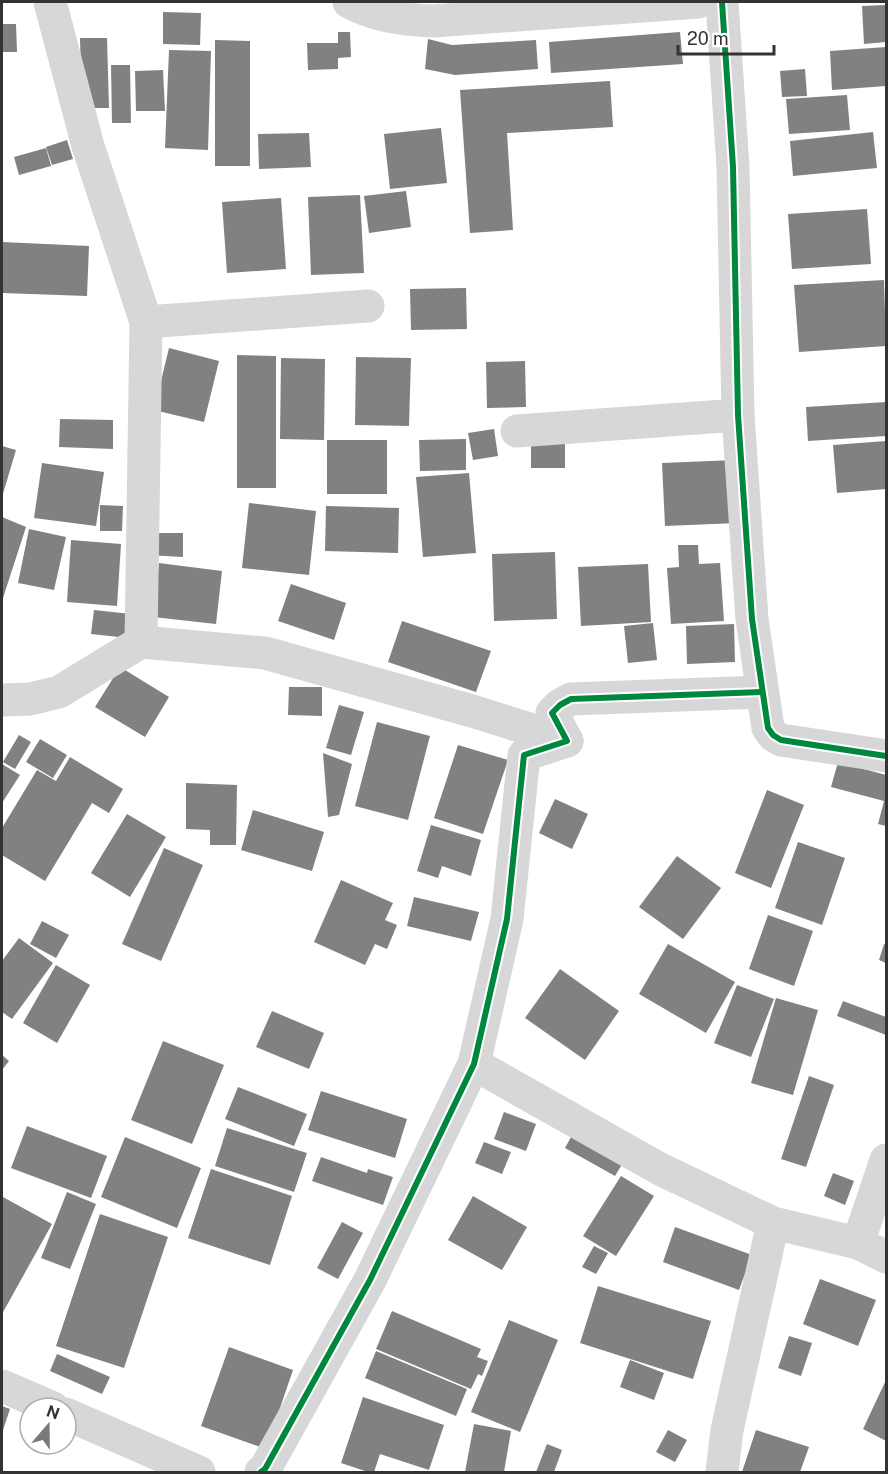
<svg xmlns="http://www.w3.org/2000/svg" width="888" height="1474" viewBox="0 0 888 1474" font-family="'Public Sans',sans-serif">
  <rect width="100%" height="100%" fill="#fff"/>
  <g fill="#818181">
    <path d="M886,5V42L864,44L862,6Z"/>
    <path d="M163,12L201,13L200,45L163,44Z"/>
    <path d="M2,24H16L17,52H2Z"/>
    <path d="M338,32H350L351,57L338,58V69L308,70L307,43H338Z"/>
    <path d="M680,32L683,64L551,73L549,42Z"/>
    <path d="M80,38H107L109,108H82Z"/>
    <path d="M428,39L452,45L536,40L538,69L455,75L425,69Z"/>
    <path d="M215,40L250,41V166H215Z"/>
    <path d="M886,47V86L832,90L830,51Z"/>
    <path d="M169,50L211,51L208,150L165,148Z"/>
    <path d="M111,65H130L131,123H112Z"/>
    <path d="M805,69L807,96L782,97L780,71Z"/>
    <path d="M163,70L165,111H136L135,71Z"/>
    <path d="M610,81L613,127L507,133L513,230L470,233L460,90Z"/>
    <path d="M847,95L850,130L789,134L786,99Z"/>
    <path d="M441,128L447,183L390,189L384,134Z"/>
    <path d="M873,132L877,168L793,176L790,141Z"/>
    <path d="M309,133L311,167L259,169L258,134Z"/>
    <path d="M67,140L73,159L52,165L46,147Z"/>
    <path d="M46,148L51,166L19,175L14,157Z"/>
    <path d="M406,191L411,227L369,233L364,196Z"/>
    <path d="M360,195L364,273L311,275L308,197Z"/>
    <path d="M281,198L286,269L227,273L222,202Z"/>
    <path d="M867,209L871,264L792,269L788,214Z"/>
    <path d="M2,242L89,246L87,296L2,293Z"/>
    <path d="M884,280L886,346L799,352L794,285Z"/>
    <path d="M466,288L467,329L411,330L410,289Z"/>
    <path d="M169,348L219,361L204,422L154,410Z"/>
    <path d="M237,355L276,356V488H237Z"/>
    <path d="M356,357L411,358L409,426L355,425Z"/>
    <path d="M281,358L325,359L324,440L280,439Z"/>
    <path d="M525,361L526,407L487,408L486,362Z"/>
    <path d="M886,402V436L808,441L806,407Z"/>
    <path d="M60,419L113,420V449L59,447Z"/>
    <path d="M494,429L498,456L473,460L468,433Z"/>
    <path d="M466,439V470L420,471L419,440Z"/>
    <rect x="327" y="440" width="60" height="54"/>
    <path d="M886,441V489L837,493L833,445Z"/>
    <rect x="531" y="444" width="34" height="24"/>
    <path d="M2,446L16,450L2,497Z"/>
    <path d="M735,460L737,523L665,526L662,463Z"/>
    <path d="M42,463L104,472L96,526L34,518Z"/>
    <path d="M469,473L476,553L423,557L416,477Z"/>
    <path d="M249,503L316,511L309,575L242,568Z"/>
    <path d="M100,505L123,506L122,531H100Z"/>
    <path d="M326,506L399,508L398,553L325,551Z"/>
    <path d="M2,517L26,527L2,601Z"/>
    <path d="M29,529L66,537L54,590L18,583Z"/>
    <path d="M147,533H183V557L147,555Z"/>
    <path d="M71,540L121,544L117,606L67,602Z"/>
    <path d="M678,545H698L699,564L720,563L724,621L671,624L667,568L679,567Z"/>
    <path d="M555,552L557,619L494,621L492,554Z"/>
    <path d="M159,563L222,571L216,624L153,617Z"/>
    <path d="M648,564L651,622L581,626L578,567Z"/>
    <path d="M291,584L346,603L334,640L278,621Z"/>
    <path d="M94,610L131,614L128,638L91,634Z"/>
    <path d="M402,621L491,651L476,692L388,662Z"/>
    <path d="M653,623L657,660L628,663L624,626Z"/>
    <path d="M734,624L735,662L687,664L686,626Z"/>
    <path d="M120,667L169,697L145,737L95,707Z"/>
    <path d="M289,687H322V716L288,715Z"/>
    <path d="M339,705L364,712L351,755L326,748Z"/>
    <path d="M377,722L430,736L408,820L355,806Z"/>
    <path d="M19,735L31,742L15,769L3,762Z"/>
    <path d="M40,739L67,755L53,778L26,762Z"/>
    <path d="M458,745L508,760L483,834L434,818Z"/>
    <path d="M323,753L352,764L339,815L328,817Z"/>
    <path d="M70,757L123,789L109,813L92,803L45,881L2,855L3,836L2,828L37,770L56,781Z"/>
    <path d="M838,762L886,775V826L878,824L884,801L831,787Z"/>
    <path d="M2,764L20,775L2,803Z"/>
    <path d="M186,783L237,785L236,845H210V830L186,829Z"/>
    <path d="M767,790L804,805L771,888L735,873Z"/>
    <path d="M555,799L588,814L572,849L539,833Z"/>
    <path d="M253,810L324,832L312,871L241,850Z"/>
    <path d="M127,814L166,837L130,897L91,873Z"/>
    <path d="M431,825L481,840L471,876L442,866L438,878L417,871Z"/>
    <path d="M798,842L845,858L822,925L775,908Z"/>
    <path d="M164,848L203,865L161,961L122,944Z"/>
    <path d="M677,856L721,888L683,939L639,907Z"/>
    <path d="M341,880L393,903L385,920L397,925L387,949L375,944L365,965L314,942Z"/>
    <path d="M414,897L479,912L471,941L407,926Z"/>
    <path d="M768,915L813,931L794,986L749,969Z"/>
    <path d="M42,921L69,935L56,958L30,944Z"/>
    <path d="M19,938L53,963L12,1019L2,1012V961Z"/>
    <path d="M668,944L735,982L706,1033L639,994Z"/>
    <path d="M884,944L886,945V963L879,960Z"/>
    <path d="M56,965L90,985L57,1043L23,1023Z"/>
    <path d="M560,969L619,1011L585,1060L525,1018Z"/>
    <path d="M737,985L774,999L751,1057L714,1043Z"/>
    <path d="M776,998L818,1010L793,1095L751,1083Z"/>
    <path d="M843,1001L886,1017V1035L837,1016Z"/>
    <path d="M272,1011L324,1033L309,1069L256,1047Z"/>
    <path d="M163,1041L224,1065L192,1144L131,1120Z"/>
    <path d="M2,1055L9,1061L2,1070Z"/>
    <path d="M809,1076L834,1085L806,1167L781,1159Z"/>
    <path d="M238,1087L307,1114L294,1146L225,1119Z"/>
    <path d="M321,1091L407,1119L395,1158L308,1130Z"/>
    <path d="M504,1112L536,1124L526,1151L494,1139Z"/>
    <path d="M27,1126L107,1156L91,1198L11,1168Z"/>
    <path d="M227,1128L307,1153L294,1192L215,1166Z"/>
    <path d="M576,1128L627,1156L615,1176L565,1148Z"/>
    <path d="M125,1137L201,1168L177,1228L101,1197Z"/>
    <path d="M484,1142L511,1152L502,1174L475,1163Z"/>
    <path d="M321,1157L367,1173L368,1169L393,1177L383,1205L312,1181Z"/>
    <path d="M211,1169L292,1196L270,1265L188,1238Z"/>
    <path d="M833,1173L854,1181L845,1205L824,1196Z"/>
    <path d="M621,1176L654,1196L616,1256L583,1236Z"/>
    <path d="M67,1192L96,1204L70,1269L41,1258Z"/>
    <path d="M473,1196L527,1227L502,1270L448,1240Z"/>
    <path d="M3,1197L52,1224L2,1314V1201Z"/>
    <path d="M100,1214L168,1237L124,1368L56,1346Z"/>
    <path d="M342,1222L363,1233L338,1279L317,1268Z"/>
    <path d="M675,1227L752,1255L739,1290L663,1262Z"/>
    <path d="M594,1246L608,1253L596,1274L582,1267Z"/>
    <path d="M820,1279L876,1300L858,1346L803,1324Z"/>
    <path d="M598,1286L711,1321L693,1379L580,1343Z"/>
    <path d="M392,1311L481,1349L477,1357L488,1361L482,1376L478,1374L471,1389L376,1349Z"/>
    <path d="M509,1320L558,1340L520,1432L471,1412Z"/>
    <path d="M789,1336L812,1343L801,1376L778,1368Z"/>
    <path d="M229,1347L293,1370L266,1449L201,1426Z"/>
    <path d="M376,1351L467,1389L456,1416L365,1378Z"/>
    <path d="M57,1354L110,1377L102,1394L50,1371Z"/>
    <path d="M630,1360L664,1373L654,1400L620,1387Z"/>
    <path d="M886,1380V1441L863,1429Z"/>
    <path d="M363,1397L444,1425L429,1470L380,1454L374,1472H368L341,1463Z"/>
    <path d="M2,1406L10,1409L2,1433Z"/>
    <path d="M474,1424L511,1431L504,1472H465Z"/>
    <path d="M668,1430L687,1440L675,1462L656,1452Z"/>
    <path d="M756,1430L809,1447L800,1472H742Z"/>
    <path d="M547,1444L562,1450L554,1472H536Z"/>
  </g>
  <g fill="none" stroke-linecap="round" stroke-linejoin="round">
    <g stroke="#d7d7d7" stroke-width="33">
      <path d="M50,2L88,146L146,322L141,642"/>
      <path d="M349,2C375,16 403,20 433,21L698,2"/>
      <path d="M722,2L733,167L738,415L752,619L768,728L773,735L781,740L886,756"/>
      <path d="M146,322L368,306"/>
      <path d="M517,431L738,415"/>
      <path d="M2,700L30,699L59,692L141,642L265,653L472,711L567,741"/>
      <path d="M474,1064L660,1169L773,1223L858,1243L886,1257"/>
      <path d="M858,1243L886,1160"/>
      <path d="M2,1386L53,1408"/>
      <path d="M66,1414L199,1472"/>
      <path d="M261,1472L265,1469L370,1280L474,1064L507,919L524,755L567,741L552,713L560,705L571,699L762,692"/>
      <path d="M722,1472L727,1430L773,1223"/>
    </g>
    <g stroke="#fff" stroke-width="10">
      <g id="cycleway">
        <path d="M722,2L733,167L738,415L752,619L768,728L773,735L781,740L886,756"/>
        <path d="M261,1472L265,1469L370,1280L474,1064L507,919L524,755L567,741L552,713L560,705L571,699L762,692"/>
      </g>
    </g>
    <use href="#cycleway" stroke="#00873e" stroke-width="6"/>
  </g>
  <rect width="888" height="1474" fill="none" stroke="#333333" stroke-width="6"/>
  <g transform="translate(48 1426) rotate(20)"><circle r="28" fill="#ffffff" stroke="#adadad" stroke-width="1.5"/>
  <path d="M0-4.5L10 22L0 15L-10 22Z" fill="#7a7a7a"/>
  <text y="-9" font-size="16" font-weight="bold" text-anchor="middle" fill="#333333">N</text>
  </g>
  <path d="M678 45v9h96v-9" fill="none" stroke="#333333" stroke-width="3"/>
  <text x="687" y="45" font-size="18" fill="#333333" stroke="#ffffff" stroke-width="4.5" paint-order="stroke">20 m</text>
</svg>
